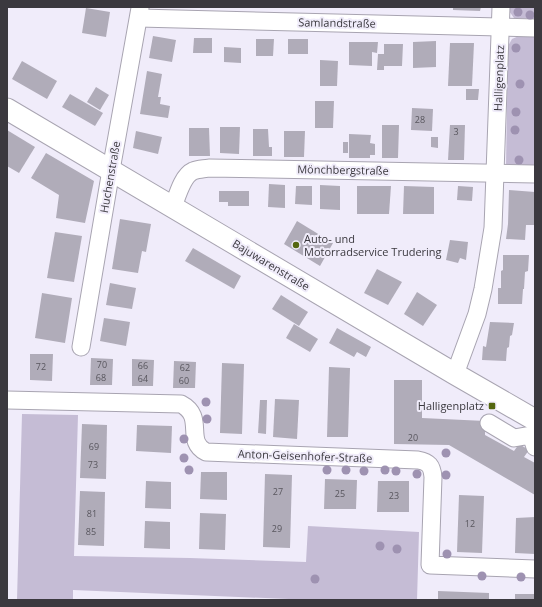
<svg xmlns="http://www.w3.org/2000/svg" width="542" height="607" viewBox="0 0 542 607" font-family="'Open Sans',sans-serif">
  <rect width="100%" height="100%" fill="#f0ecfa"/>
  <g fill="#c5bcd5">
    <path d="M509,7H535V19L514,18L509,11Z"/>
    <path d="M521,35L535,36V167L506,166L508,46L512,39Z"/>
    <path d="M22,414L78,415L74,556L190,558L306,562L308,526L419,532L417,600H312L73,590V600H17Z"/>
  </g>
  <g fill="#b0acb9">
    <path d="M453,7H481L480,11L453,10Z"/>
    <path d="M86,8L110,12L106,37L82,33Z"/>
    <path d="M153,36L176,40L172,62L149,58Z"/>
    <path d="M194,38H212V53H193Z"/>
    <path d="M256,39H274L273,56H256Z"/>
    <rect x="288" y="39" width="20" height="15"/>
    <path d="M436,41V67L413,68V42Z"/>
    <path d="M349,42H378L377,53L372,52V66L349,65Z"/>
    <path d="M450,43H474L472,86H448Z"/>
    <path d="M384,44H403L402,66H384V70H377L378,54H384Z"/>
    <path d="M224,47L241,48V63L224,62Z"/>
    <path d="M320,60L338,61L337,86H320Z"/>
    <path d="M22,61L57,81L47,99L12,79Z"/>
    <path d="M147,71L162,74L158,97H161L160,104L170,106L168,118L140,114Z"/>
    <path d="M96,87L109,95L100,110L87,102Z"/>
    <path d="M466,89H479L478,100H466Z"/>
    <path d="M70,94L103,113L95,126L62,107Z"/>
    <path d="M315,101H334L333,128H315Z"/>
    <path d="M412,108L433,109L432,131L411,130Z"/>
    <path d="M382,125H399L398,158H382Z"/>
    <path d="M450,125H465L464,160H448Z"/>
    <path d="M220,127H240L239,154L220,153Z"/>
    <path d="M189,128H209L210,156H189Z"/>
    <path d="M253,129H268L269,147H272V156H253Z"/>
    <path d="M7,130L35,147L19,173L7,166Z"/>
    <path d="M136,131L162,137L158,154L133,148Z"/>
    <path d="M284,131H305L304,157H284Z"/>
    <path d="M349,134L371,135L370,143L375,144V155H370V158H349Z"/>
    <path d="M431,137H438V148L431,147Z"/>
    <rect x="343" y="142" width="5" height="11"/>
    <path d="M46,153L94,181L85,223L56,218L59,195L31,178Z"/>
    <path d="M269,184L285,185V208L268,207Z"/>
    <path d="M320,185L340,186V210L320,209Z"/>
    <path d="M296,186H312V205L295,204Z"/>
    <path d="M357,186H391L389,214H357Z"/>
    <path d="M404,186L434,187V214H403Z"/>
    <path d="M458,186L473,187L472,201L457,200Z"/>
    <path d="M509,190L535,192L534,225H526L525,240L506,239L508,224Z"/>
    <path d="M219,191H249V206H228V202H219Z"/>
    <path d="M120,219L151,224L146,252L142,251L138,273L112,269Z"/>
    <path d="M297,221L333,243L320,266L284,244Z"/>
    <path d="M55,232L82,236L74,282L47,278Z"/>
    <path d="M450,240L468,242L466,260L460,258L458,263L446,260Z"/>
    <path d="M193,248L241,276L234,289L185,261Z"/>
    <path d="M503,255H529L528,271L525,272L524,289H523L522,304H498V288H501V271L503,270Z"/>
    <path d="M377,269L402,282L388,305L364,293Z"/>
    <path d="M110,283L136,288L132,309L106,305Z"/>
    <path d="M417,292L437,305L423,326L404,314Z"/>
    <path d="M42,293L72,298L65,343L35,338Z"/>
    <path d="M281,295L308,312L299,326L272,309Z"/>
    <path d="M104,318L130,322L126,346L100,341Z"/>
    <path d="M490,322L514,323L512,335L510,336L509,347L507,348L506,361L482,360L483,346L486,347Z"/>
    <path d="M294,324L318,339L310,352L286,338Z"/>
    <path d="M337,328L371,347L366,357L357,352L354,357L329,343Z"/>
    <path d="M30,354H53L52,381L30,380Z"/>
    <path d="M91,358L113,359L112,385H90Z"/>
    <path d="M132,359L154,360L153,386H132Z"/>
    <path d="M174,361L196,362L195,388H173Z"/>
    <path d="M222,363L244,364L242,434L220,433Z"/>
    <path d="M329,367L350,368L348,437H327Z"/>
    <path d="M394,380H422V418L485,421V435L514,451L519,444L529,450L524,457L535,463V495L449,445L394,444Z"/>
    <path d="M275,399L299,400L297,439L273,437Z"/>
    <path d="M260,400H267L266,434L258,433Z"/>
    <path d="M82,424L107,425L106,479L80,478Z"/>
    <path d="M137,425L172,426L171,453L136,451Z"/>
    <path d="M201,472H227V500L200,499Z"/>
    <path d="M265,474L292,475L290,548L263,547Z"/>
    <path d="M325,479L357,480L356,509H324Z"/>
    <path d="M146,481L171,482V509L145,508Z"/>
    <path d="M378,481H409V512H377Z"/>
    <path d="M80,491L105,492L104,546L78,545Z"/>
    <path d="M459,495L484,496L482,553L457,552Z"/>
    <path d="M200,513L226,514L225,550L199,549Z"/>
    <path d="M535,517V554L515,553L516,518Z"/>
    <path d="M145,521L170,522V549L144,548Z"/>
    <path d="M438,591L489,593V600H438Z"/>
    <rect x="515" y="594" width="20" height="6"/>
  </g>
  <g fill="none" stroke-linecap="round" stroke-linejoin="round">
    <g stroke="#a8a4b1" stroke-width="19">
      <g id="minor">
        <path d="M139,18L535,28"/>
        <path d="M173,207C177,197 182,176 193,171C198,169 204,169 209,168L535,174"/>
        <path d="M81,347L111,170L140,8"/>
        <path d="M455,374L477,314L483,289L493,228L501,7"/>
        <path d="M7,400L181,404C206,417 184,441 206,452L418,460C429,462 432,466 433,477L430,565L535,569"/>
        <path d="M489,423L514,438L531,435L535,447"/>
      </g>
    </g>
    <g stroke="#a8a4b1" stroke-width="23">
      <path id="major" d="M7,109L455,374L535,420"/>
    </g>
    <use href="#minor" stroke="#fff" stroke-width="17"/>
    <use href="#major" stroke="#fff" stroke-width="21"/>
  </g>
  <g fill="#9e92b1">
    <circle cx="518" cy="12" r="4.5"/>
    <circle cx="530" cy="15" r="4.5"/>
    <circle cx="516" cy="48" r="4.5"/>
    <circle cx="520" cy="84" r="4.5"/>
    <circle cx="516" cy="112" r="4.5"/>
    <circle cx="515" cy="130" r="4.5"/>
    <circle cx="519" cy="160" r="4.5"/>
    <circle cx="206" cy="402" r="4.5"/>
    <circle cx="207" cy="419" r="4.5"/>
    <circle cx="184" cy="439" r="4.5"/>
    <circle cx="446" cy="453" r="4.5"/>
    <circle cx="184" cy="458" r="4.5"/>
    <circle cx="189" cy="470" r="4.5"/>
    <circle cx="327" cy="470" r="4.5"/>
    <circle cx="346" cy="470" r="4.5"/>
    <circle cx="385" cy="470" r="4.5"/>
    <circle cx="364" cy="471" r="4.5"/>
    <circle cx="396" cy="471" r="4.5"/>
    <circle cx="417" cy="474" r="4.5"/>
    <circle cx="446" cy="475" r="4.5"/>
    <circle cx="380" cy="546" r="4.5"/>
    <circle cx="397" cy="549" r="4.5"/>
    <circle cx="447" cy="554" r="4.5"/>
    <circle cx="482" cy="576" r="4.5"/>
    <circle cx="521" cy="577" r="4.5"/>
    <circle cx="315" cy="579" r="4.5"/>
  </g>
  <g fill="#54660f" stroke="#f0ecfa" stroke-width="1.5">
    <circle cx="296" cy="245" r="4"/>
    <rect x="488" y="402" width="8" height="8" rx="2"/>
  </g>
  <g text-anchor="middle" stroke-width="4" stroke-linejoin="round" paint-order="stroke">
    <g font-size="9" fill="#58565e">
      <text x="420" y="123">28</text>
      <text x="456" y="135">3</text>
      <text x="102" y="368">70</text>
      <text x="143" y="369">66</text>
      <text x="41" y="370">72</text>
      <text x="185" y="371">62</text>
      <text x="101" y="381">68</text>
      <text x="143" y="382">64</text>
      <text x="184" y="384">60</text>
      <text x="413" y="441">20</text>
      <text x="94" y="450">69</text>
      <text x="93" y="468">73</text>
      <text x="278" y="495">27</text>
      <text x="340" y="497">25</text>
      <text x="394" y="499">23</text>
      <text x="92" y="517">81</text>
      <text x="470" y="527">12</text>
      <text x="277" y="532">29</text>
      <text x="91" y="535">85</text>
    </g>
    <g font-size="11" fill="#3b393f" stroke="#f0ecfa">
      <text transform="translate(337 23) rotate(1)" y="4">Samlandstraße</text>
      <text transform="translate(499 78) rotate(-88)" y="4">Halligenplatz</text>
      <text transform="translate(343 170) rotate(1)" y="4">Mönchbergstraße</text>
      <text transform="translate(110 177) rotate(-80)" y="4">Huchenstraße</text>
      <text transform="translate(271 265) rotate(31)" y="4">Bajuwarenstraße</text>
      <text transform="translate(305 456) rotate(2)" y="4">Anton-Geisenhofer-Straße</text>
    </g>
    <g font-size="11" fill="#3b393f" stroke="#f0ecfa" text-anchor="start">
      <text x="304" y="243">Auto- und<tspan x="304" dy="13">Motorradservice Trudering</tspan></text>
      <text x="484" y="410" text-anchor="end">Halligenplatz</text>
    </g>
  </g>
  <rect width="542" height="607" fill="none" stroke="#3b393f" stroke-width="16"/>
</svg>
